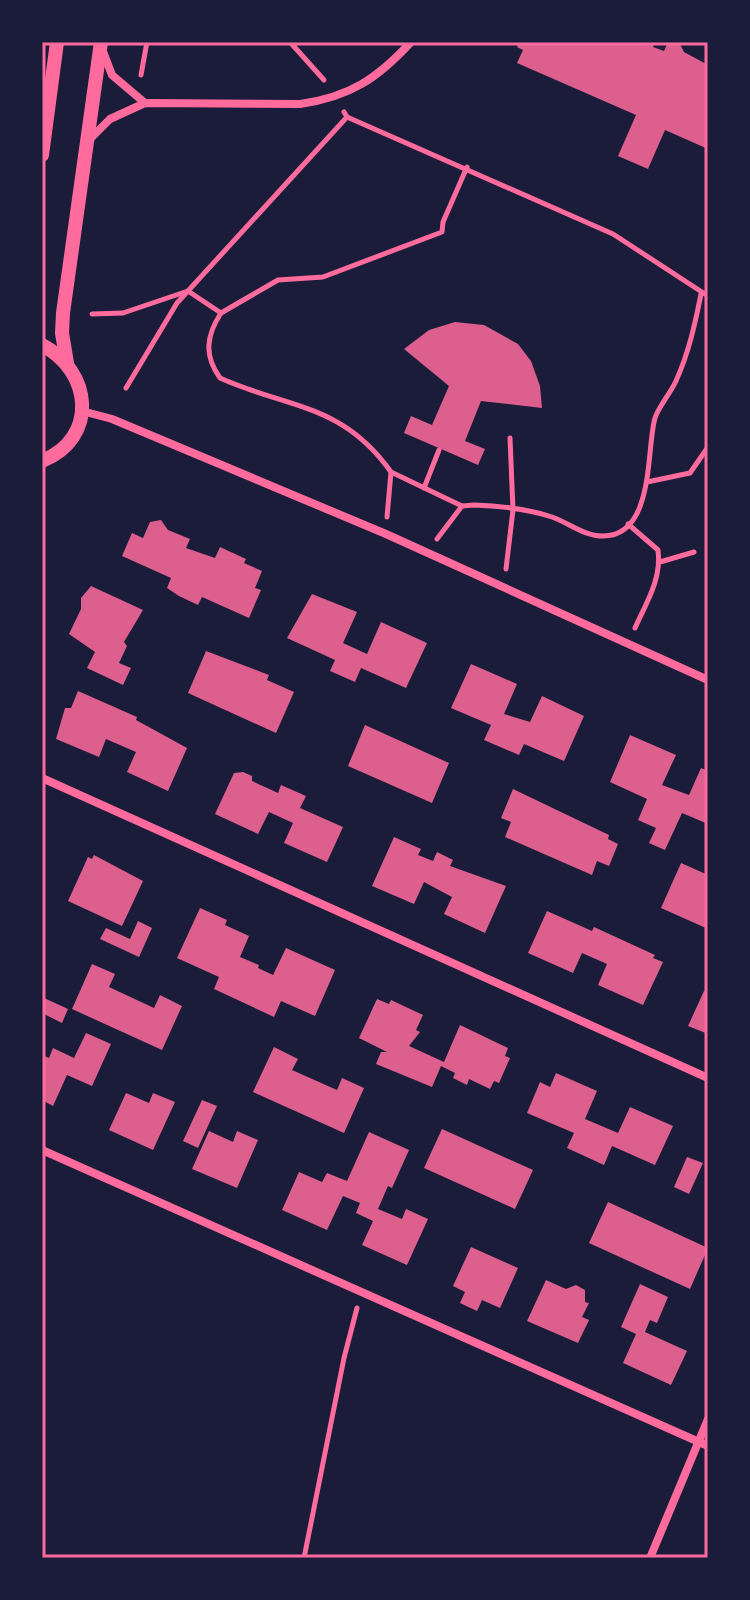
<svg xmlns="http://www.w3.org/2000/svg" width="750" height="1600" viewBox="0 0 750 1600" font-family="Raleway,sans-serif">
  <rect width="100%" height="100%" fill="#1b1b3a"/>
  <g fill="#dd5f8e">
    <path d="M519,42H655L653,47L664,51L668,42H679L684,52L708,65V149L665,130L648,169L618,156L636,115L517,63L523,50L517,47Z"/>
    <path d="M455,322L484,325L518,344L531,361L540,386L542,408L481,401L465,441L485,449L478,465L404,433L411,416L432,425L449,386L404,349L429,330Z"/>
    <path d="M161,520L168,530L190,539L186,548L215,558L220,547L246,559L244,563L262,571L255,588L261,590L249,618L202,597L198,605L179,596L167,588L171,578L122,556L132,533L143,538L150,522Z"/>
    <path d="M91,586L143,610L124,642L127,646L119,663L131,668L123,685L87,668L95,652L69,634L81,609V598Z"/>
    <path d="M312,594L357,612L343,643L367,654L381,622L427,643L406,688L361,668L355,682L330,671L335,660L287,638Z"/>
    <path d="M206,651L269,675L267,680L294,692L276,733L188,693Z"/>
    <path d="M471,664L517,684L504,714L530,722L542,696L584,716L564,761L524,744L519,755L484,740L491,725L451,708Z"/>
    <path d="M78,691L137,717L136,720L187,748L168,791L127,772L136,752L106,739L99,757L56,739L65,708H71Z"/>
    <path d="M365,725L449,763L432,803L348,766Z"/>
    <path d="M630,735L676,755L662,785L689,795L701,768L708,771V824L682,813L665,850L649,843L656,828L638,820L647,799L610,782Z"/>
    <path d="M243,772L252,776V781L278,793L281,785L306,796L300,808L343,827L327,862L284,843L293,823L269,812L258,834L215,814L234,773Z"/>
    <path d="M513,789L609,835L608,839L618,844L609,866L597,861L592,875L505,837L511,822L501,818Z"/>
    <path d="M394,837L421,849L418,855L433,861L437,852L453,860L450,866L506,886L485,933L444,914L452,897L424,882L414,904L372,886Z"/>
    <path d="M94,855L143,881L122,926L68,901L88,857L92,859Z"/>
    <path d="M681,863L708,875V929L661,908Z"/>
    <path d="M200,908L227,920L225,925L249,936L240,957L259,965L258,968L273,975L286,948L335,970L315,1016L281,1001L274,1017L214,989L219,977L177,958Z"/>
    <path d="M547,911L592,931L594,927L655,955L653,958L663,962L643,1005L598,985L607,964L582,953L573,973L528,953Z"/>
    <path d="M138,921L152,928L139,957L100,939L106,928L130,939Z"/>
    <path d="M92,964L115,974L109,987L154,1008L160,995L182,1006L162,1050L72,1009Z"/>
    <path d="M704,991L708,992V1034L688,1026Z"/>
    <path d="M42,997L68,1009L62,1023L42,1013Z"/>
    <path d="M377,999L389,1004L391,1000L423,1015L416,1030L420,1032L409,1046L444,1062L460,1025L508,1048L505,1056L510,1058L499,1083L494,1081L490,1089L469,1079L467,1085L453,1078L455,1073L441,1066L432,1087L376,1064L381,1052H387L359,1038Z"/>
    <path d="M86,1033L111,1044L92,1086L67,1075L53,1106L42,1100V1055L49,1058L53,1048L74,1058Z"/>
    <path d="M274,1047L298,1059L292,1070L337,1090L342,1078L364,1088L344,1133L253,1092Z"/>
    <path d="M556,1073L597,1091L585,1119L618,1133L630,1107L673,1126L655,1165L612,1146L604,1165L567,1148L574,1133L527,1113L540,1082L550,1087Z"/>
    <path d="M126,1093L149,1103L153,1093L175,1102L153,1150L109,1130Z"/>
    <path d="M202,1100L217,1106L198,1148L183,1141Z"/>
    <path d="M442,1129L533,1170L515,1209L424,1168Z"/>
    <path d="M209,1131L233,1142L237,1131L258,1140L237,1188L192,1169Z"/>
    <path d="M369,1132L409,1150L392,1188L388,1186L378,1209L402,1219L406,1209L428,1219L407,1265L362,1245L373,1221L356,1213L360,1203L343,1196L327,1230L282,1210L299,1172L322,1182L327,1173L347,1181Z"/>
    <path d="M687,1157L703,1163L689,1194L674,1187Z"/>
    <path d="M608,1202L708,1248L690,1289L589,1243Z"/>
    <path d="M471,1247L518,1268L500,1308L482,1300L477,1311L460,1303L465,1292L453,1286Z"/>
    <path d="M546,1280L566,1289L576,1285L585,1290V1302L589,1303L582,1317L589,1320L578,1343L527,1321Z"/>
    <path d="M640,1284L668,1297L657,1323L650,1320L645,1332L687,1351L671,1385L623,1363L636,1334L621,1327Z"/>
  </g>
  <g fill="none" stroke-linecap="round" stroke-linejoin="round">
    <g stroke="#ff6b9d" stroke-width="5">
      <path d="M290,42L324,80"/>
      <path d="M141,75L147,42"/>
      <path d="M344,112L347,117L613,234L708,296"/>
      <path d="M221,313L278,280L323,277L442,232L443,222L467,167"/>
      <path d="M92,314L123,313L188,291L221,313C206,336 204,356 220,378C289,409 342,403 391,472L387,517"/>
      <path d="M126,388L177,303L347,117"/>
      <path d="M391,472L462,506"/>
      <path d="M647,482L690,473L708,447"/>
      <path d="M424,488L439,450"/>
      <path d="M628,524L658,550C662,579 646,603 635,628"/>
      <path d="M437,539L462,506L474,505C499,506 529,509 552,517C569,523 584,536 603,536C655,536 646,449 655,418C659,406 670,394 676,381C689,352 695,324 701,294"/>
      <path d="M660,562L694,552"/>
      <path d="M506,569L513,510L510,438"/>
      <path d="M304,1558L344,1358L357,1308"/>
    </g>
    <g stroke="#ff6b9d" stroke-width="8">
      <path d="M102,49L112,75L145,103"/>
      <path d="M89,140L110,119L145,103L300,104C350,97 378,78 411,42"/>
      <path d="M82,411L112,419L386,534L708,680"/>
      <path d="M42,778L708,1078"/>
      <path d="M42,1150L708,1446"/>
      <path d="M650,1558L708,1419"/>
    </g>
    <g stroke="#ff6b9d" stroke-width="14">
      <path d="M42,155L57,42"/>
      <path d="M42,345C92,371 99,438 42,461"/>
      <path d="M67,363L62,333L63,313L101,42"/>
    </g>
  </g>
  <rect width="750" height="1600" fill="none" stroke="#1b1b3a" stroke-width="88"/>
  <rect x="44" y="44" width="662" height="1512" fill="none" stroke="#ff6b9d" stroke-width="3"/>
</svg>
